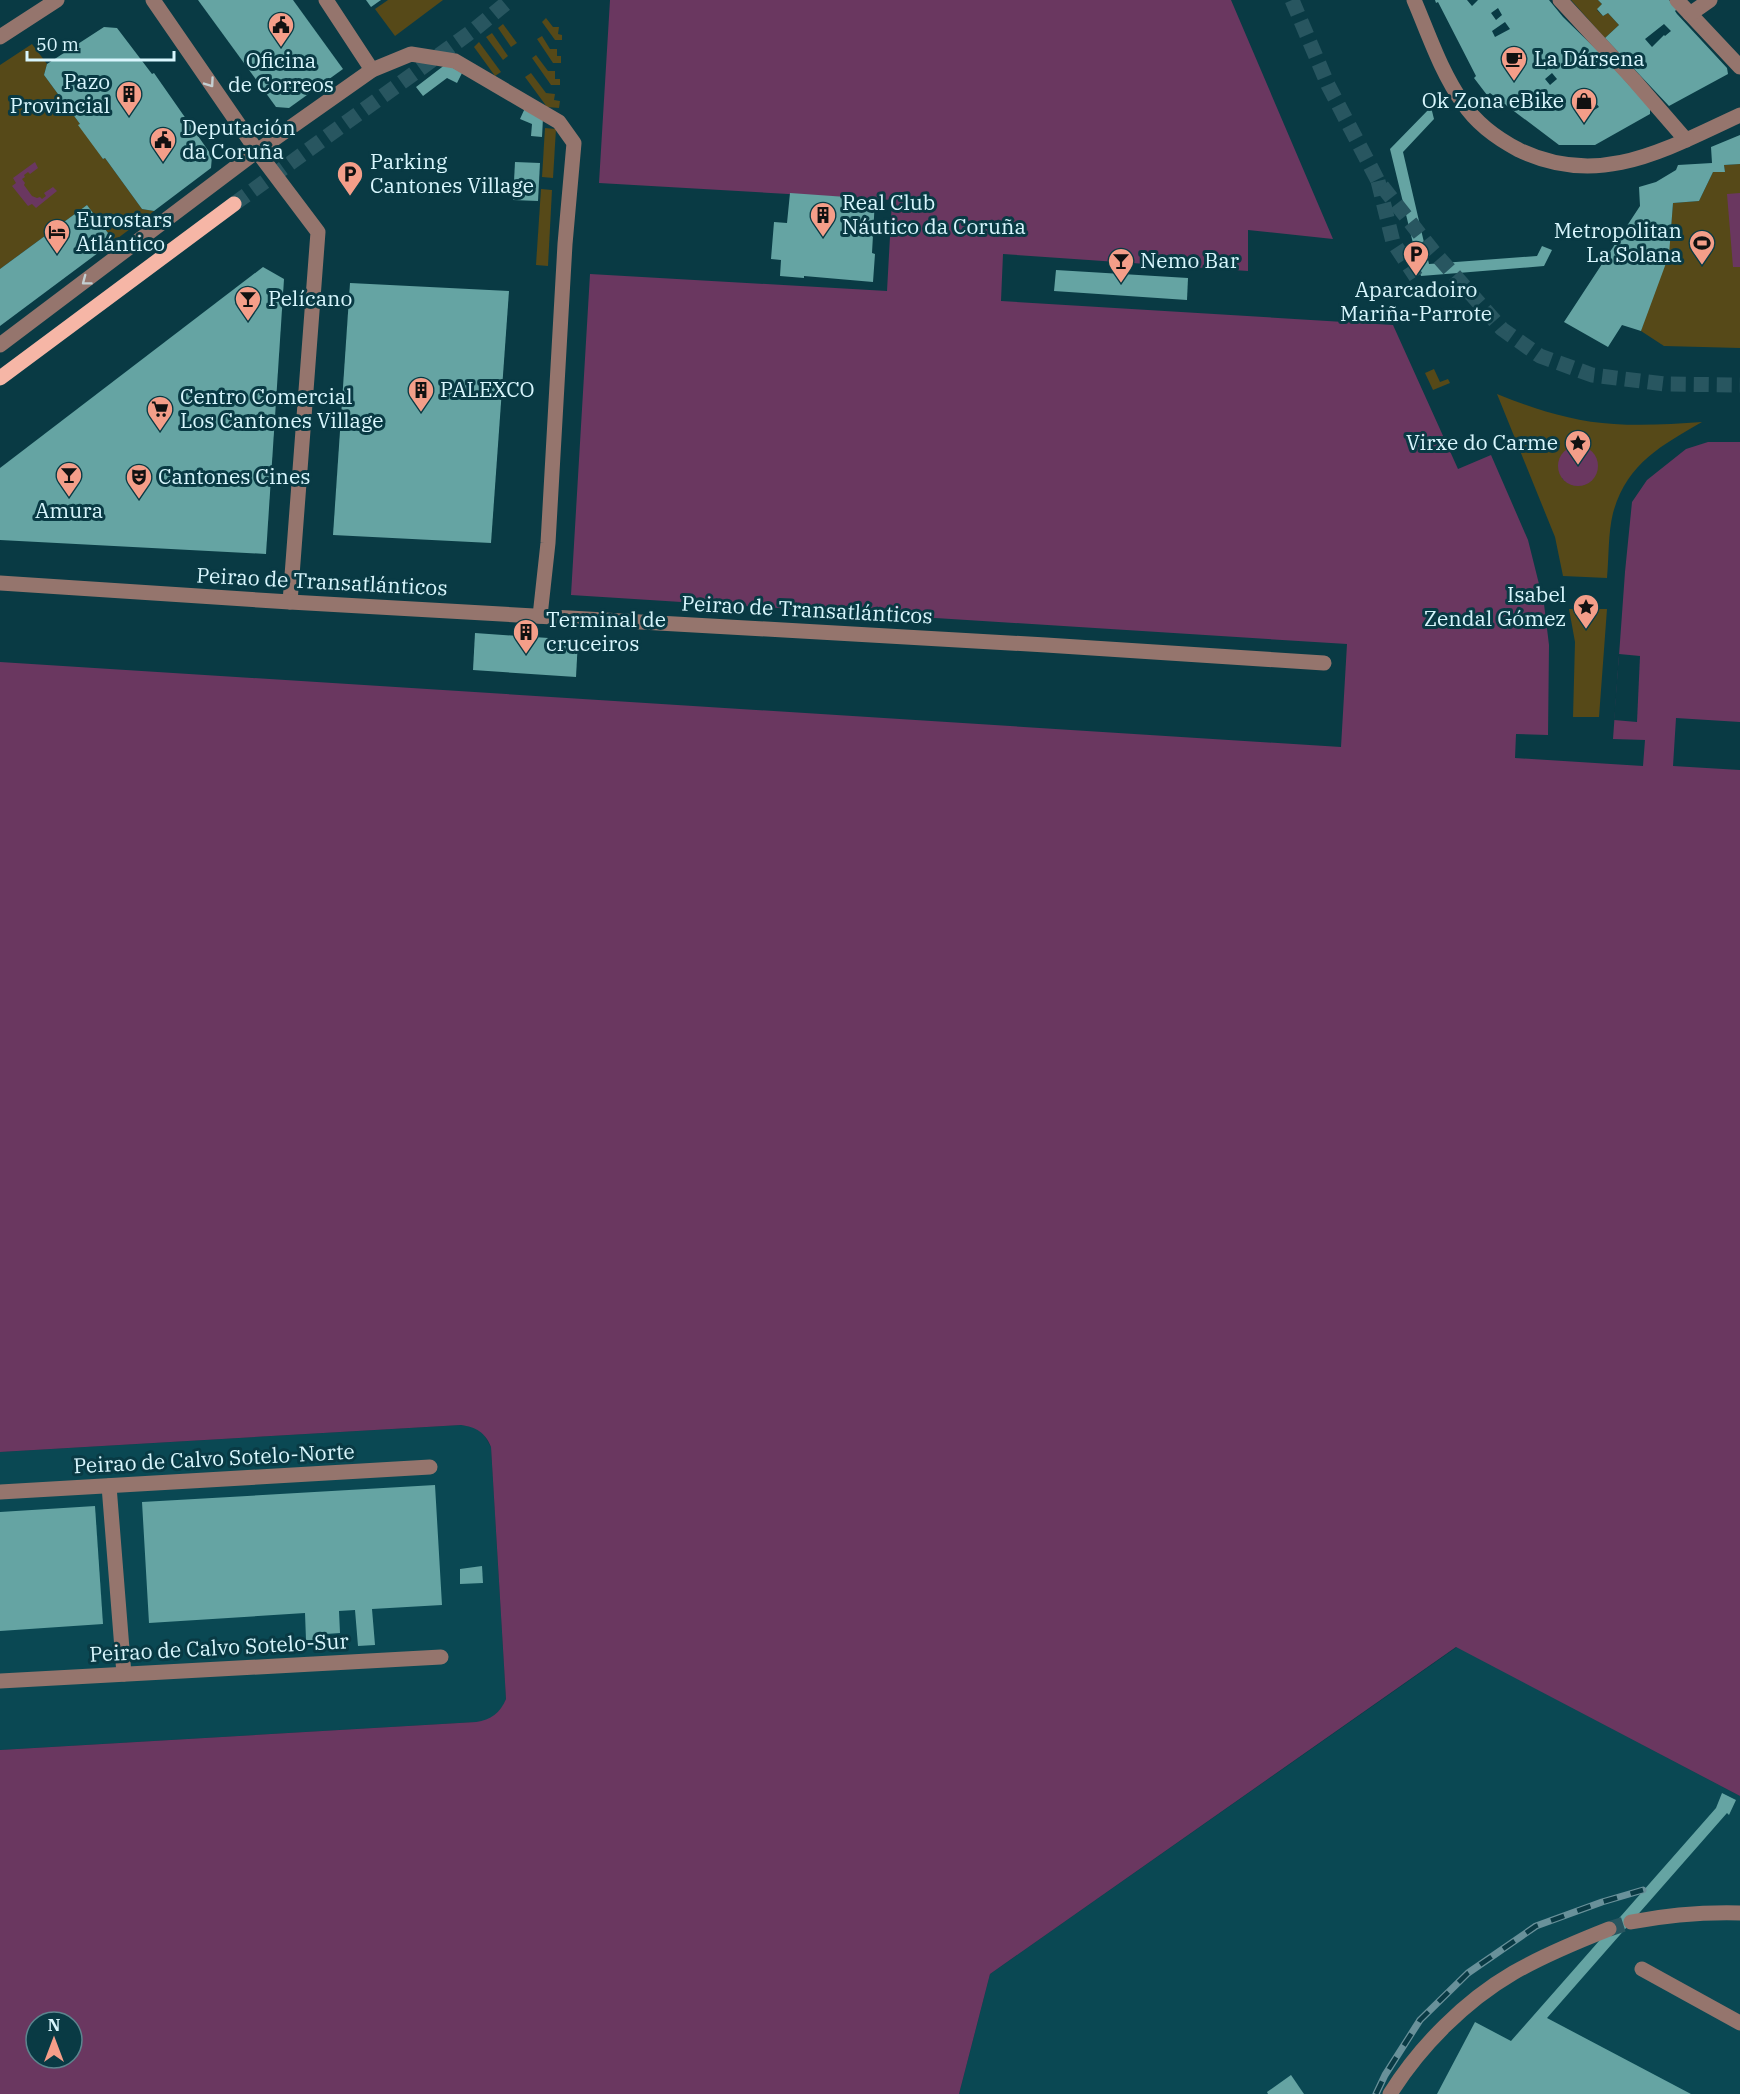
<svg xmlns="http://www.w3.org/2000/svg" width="1740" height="2094" viewBox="0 0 1740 2094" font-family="'IBM Plex Serif',serif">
  <rect width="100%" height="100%" fill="#093a44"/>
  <g fill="#0a4853">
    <path d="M461,1425L474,1427L483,1433L491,1447L506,1699L503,1706L495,1716L486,1721L476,1722L0,1750V1452Z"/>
    <path d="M1457,1647L1740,1796V2094H959L990,1974Z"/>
  </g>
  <g fill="#564918" fill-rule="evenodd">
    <path d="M388,0H443L395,36L375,9Z"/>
    <path d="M1571,0H1598L1602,4L1597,10L1603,16L1608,13L1619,25L1605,38Z"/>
    <path d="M546,18L553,27H559L558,34L562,35V40H555L542,22Z"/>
    <path d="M503,24L517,43L511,47L498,28Z"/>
    <path d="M492,33L508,56L503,60L486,37Z"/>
    <path d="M542,36L550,49H557V56H561V63H553L537,39Z"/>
    <path d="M479,42L501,72L495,76L474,47Z"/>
    <path d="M32,44L47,64L44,75L80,124L103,159L105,158L142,209L154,211L114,241L87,205L0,269V65Z"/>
    <path d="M536,55L548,71H555V79H560V85H551L532,58Z"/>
    <path d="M531,73L546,93L555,94L554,100L560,101L559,108L547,107L525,77Z"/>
    <path d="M545,128L556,129L553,178L542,177Z"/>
    <path d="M1740,164V348L1664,346L1641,331L1670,239L1673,203L1699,201L1713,172H1725L1724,165Z"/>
    <path d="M541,189L552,190L548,266L536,265Z"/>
    <path d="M1434,369L1440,382L1448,379L1450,383L1433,390L1425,373Z"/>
    <path d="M1497,394C1534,409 1573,422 1614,424C1643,426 1673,424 1702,422C1661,446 1627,463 1613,513C1608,533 1609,557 1607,578L1563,576L1555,537ZM1574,446L1587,448L1586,484C1576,487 1569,485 1562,478Z"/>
    <path d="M1569,609H1607L1599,717H1573L1575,642Z"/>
  </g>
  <g fill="#6a3760" fill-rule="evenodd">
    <path d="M610,0H1231L1333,239L1248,230V271L1003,254L1001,301L1393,325L1458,469L1491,455L1528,540L1544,604L1549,645L1548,735L1516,734L1515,758L1643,766L1645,740L1613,739L1625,572L1632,502L1647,480L1686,449L1708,442H1740V1796L1456,1647L990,1974L959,2094H0V1750L476,1722C491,1720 500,1713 506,1699L491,1447C485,1432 476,1427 461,1425L0,1452V662L1341,747L1347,644L571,595L590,274L887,291L892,200L599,183ZM36,2022H72V2058H36Z"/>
    <path d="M35,162L38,168L30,174L28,172L24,175L25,177L22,179L25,183L24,185L32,196L37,198L40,197L42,199L46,196L44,193L53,187L57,191L36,208L32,204L28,206L12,186L16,183L13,178Z"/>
    <path d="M1740,193V267H1733L1727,194Z"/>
    <circle cx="1578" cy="466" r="20"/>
  </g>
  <g fill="#093a44">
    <path d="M1619,654L1640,656L1637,722L1614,720Z"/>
    <path d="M1676,718L1740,722V770L1673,766Z"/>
  </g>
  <g fill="#65a4a3" fill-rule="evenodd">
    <path d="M198,0H293L343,69L289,108L276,107Z"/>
    <path d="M366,0H381L371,7Z"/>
    <path d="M1435,0H1467L1472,6L1478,0H1549L1563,17L1601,54L1650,108V114L1595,145H1559L1490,93L1487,95L1474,78L1476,76L1438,2L1436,3ZM1498,8L1502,15L1496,20L1491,13ZM1505,22L1510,29L1495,37L1492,31ZM1541,58L1549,68L1546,70L1538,60ZM1552,73L1557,79L1550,85L1545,79ZM1593,99L1599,107L1586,115L1576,113Z"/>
    <path d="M1598,0H1669L1677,9L1675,11L1677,14L1727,68L1728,74L1669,106L1605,38L1619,25L1608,13L1603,16L1597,9L1602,4ZM1664,24L1671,31L1665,36L1664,35L1652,47L1645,39Z"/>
    <path d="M104,27L117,28L152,74L154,73L212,156L211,168L154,211L142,209L105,158L103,159L78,125L80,124L44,75L47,64Z"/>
    <path d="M446,64L462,73L457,83L447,78L423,96L416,87Z"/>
    <path d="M1431,107L1434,119L1403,152L1429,264L1537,256L1542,246L1552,250L1544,266L1421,276L1390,149Z"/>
    <path d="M525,108L543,118L542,137L531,136L532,124L520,119Z"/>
    <path d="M1740,135V164L1724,165L1725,172H1713L1699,201L1673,203L1669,255L1641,331L1622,325L1608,347L1564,322L1640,206L1639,187L1656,182L1676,170L1678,165L1712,163L1711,147Z"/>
    <path d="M515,162L540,163L538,201L513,200Z"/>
    <path d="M790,193L875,199L872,253L875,254L873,282L804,276V278L780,276L781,260L771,259L774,222L787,223Z"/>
    <path d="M87,205L114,241L0,326V269Z"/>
    <path d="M263,267L284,279L266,554L0,540V468Z"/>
    <path d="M1056,270L1188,278L1187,300L1054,291Z"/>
    <path d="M350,283L509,291L491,543L333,535Z"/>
    <path d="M475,633L578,640L576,677L473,670Z"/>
    <path d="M435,1485L442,1605L372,1609L375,1645L358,1646L355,1610L339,1611L340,1633L326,1634V1632H323V1640H306L305,1613L149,1623L142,1502Z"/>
    <path d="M95,1506L103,1624L0,1631V1512Z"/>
    <path d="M482,1566L483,1583L460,1584V1569Z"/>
    <path d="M1722,1793L1736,1800L1729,1815L1727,1813L1547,2018L1691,2094H1437L1475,2022L1511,2041L1716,1808Z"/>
    <path d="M1291,2075L1304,2094H1268L1267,2092Z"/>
  </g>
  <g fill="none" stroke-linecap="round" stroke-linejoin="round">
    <g stroke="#285660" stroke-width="15" stroke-dasharray="15 8" stroke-linecap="butt">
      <path d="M1378,181L1393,242L1416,277"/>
      <path d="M1609,1929L1631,1922"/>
    </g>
    <g stroke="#285660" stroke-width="15" stroke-dasharray="15 8" stroke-linecap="butt">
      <path d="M1292,0L1328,85L1378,181L1433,251L1502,329L1540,356L1592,375L1665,384L1740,385"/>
      <path d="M234,204L475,29L510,0"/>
    </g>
    <g stroke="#95756d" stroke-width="15">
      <path d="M153,0L257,151L318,232L290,602"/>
      <path d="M326,0L372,70"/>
      <path d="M1414,0C1429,35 1441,72 1463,103C1476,123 1498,139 1519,150C1600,189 1666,149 1740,115"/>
      <path d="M1560,0L1634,80L1686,140"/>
      <path d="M1677,0L1740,67"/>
      <path d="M1690,14L1710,0"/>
      <path d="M0,37L57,0"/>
      <path d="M0,345L257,151L372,70L411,54L455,61L559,122L574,143L565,244L548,543L540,616"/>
      <path d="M0,583L290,602L1046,645L1324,663"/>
      <path d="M109,1486L124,1674"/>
      <path d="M0,1492L430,1467"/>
      <path d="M0,1681L441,1657"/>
      <path d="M1631,1922C1668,1915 1703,1912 1740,1913"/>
      <path d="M1642,1969L1740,2023"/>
      <path d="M1390,2094C1420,2046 1465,2001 1513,1973C1544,1955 1576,1942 1609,1929"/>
    </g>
    <path stroke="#f6b6a6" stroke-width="15" d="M0,378L234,204"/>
    <g stroke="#69919a" stroke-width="7">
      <path id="rail" d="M1376,2094L1385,2075L1420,2020L1468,1973L1536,1926L1602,1902L1643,1890"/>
    </g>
    <use href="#rail" stroke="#093a44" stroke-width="4.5" stroke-dasharray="14" stroke-linecap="butt"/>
  </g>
  <defs><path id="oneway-chevron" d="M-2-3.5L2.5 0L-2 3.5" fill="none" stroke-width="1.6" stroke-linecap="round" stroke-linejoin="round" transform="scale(1.5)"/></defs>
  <g stroke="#c4cfd2">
    <use href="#oneway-chevron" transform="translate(210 83) rotate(55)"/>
    <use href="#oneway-chevron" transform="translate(86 281) rotate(143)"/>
  </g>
  <defs>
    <g id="civic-pin" transform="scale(1.35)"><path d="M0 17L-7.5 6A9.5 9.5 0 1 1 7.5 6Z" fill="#f49e89" stroke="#093a44"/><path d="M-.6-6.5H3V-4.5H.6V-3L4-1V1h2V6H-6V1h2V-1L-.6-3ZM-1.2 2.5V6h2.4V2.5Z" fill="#111"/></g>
    <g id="cafe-pin" transform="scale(1.35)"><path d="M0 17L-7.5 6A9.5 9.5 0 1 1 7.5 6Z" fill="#f49e89" stroke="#093a44"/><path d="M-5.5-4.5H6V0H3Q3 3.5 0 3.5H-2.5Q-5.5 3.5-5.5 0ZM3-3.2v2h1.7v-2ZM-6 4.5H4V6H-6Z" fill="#111"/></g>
    <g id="building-pin" transform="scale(1.35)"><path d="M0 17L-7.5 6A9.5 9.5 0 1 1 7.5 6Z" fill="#f49e89" stroke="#093a44"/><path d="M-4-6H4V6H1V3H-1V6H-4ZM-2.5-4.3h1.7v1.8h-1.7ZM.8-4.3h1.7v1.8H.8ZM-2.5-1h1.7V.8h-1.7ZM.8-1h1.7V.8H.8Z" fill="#111"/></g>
    <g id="shop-pin" transform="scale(1.35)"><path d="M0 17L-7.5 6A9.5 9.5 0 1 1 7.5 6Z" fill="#f49e89" stroke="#093a44"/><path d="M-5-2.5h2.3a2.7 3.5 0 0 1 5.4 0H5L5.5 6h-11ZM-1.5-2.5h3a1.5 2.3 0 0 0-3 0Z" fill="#111"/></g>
    <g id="parking-pin" transform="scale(1.35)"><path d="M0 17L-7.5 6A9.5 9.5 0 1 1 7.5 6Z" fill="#f49e89" stroke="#093a44"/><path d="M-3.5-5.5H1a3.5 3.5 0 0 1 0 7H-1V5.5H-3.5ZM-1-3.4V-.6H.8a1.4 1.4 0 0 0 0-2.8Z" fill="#111"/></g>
    <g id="hotel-pin" transform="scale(1.35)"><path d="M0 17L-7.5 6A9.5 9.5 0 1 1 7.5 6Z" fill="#f49e89" stroke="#093a44"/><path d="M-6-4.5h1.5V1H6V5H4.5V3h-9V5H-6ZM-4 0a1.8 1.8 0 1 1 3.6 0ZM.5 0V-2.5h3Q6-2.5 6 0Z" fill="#111"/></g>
    <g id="stadium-pin" transform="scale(1.35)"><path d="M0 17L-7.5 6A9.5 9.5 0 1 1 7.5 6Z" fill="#f49e89" stroke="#093a44"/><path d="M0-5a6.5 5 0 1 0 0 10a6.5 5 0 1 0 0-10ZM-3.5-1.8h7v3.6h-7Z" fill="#111"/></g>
    <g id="bar-pin" transform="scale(1.35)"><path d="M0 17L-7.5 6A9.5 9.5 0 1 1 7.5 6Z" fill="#f49e89" stroke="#093a44"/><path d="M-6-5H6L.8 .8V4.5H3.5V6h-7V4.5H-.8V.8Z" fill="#111"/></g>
    <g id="supermarket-pin" transform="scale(1.35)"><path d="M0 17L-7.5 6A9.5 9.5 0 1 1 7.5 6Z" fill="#f49e89" stroke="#093a44"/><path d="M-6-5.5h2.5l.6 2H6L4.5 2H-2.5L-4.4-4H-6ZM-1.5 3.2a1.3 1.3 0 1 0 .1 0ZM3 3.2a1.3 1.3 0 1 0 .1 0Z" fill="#111"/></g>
    <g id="sight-pin" transform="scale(1.35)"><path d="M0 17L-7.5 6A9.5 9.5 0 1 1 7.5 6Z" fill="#f49e89" stroke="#093a44"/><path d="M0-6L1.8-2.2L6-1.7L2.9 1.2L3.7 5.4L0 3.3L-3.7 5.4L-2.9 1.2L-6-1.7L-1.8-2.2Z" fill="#111"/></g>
    <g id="theatre-pin" transform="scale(1.35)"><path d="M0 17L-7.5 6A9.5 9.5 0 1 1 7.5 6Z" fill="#f49e89" stroke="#093a44"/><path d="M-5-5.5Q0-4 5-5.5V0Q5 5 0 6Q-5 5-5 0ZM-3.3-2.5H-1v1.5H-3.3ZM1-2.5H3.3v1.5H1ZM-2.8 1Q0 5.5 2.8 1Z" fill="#111"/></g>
  </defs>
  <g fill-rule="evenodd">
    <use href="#civic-pin" x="281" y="25"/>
    <use href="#cafe-pin" x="1514" y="59"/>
    <use href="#building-pin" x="129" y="94"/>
    <use href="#shop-pin" x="1584" y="101"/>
    <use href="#civic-pin" x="163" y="140"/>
    <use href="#parking-pin" x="350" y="174"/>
    <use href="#building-pin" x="823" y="215"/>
    <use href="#hotel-pin" x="57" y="232"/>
    <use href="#stadium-pin" x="1702" y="243"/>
    <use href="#parking-pin" x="1416" y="254"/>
    <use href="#bar-pin" x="1121" y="261"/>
    <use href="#bar-pin" x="248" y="299"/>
    <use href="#building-pin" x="421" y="390"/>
    <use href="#supermarket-pin" x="160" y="409"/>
    <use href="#sight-pin" x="1578" y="443"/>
    <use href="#bar-pin" x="69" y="475"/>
    <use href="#theatre-pin" x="139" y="477"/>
    <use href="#sight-pin" x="1586" y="607"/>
    <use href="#building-pin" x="526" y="632"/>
  </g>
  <g text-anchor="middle" stroke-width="6" stroke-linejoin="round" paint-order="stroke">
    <g font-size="21" fill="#d8f6fd" stroke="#093a44" text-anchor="start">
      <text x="1534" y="66">La Dársena</text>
      <text x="281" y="68" text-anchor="middle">Oficina<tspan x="281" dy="24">de Correos</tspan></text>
      <text x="110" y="89" text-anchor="end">Pazo<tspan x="110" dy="24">Provincial</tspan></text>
      <text x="1564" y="108" text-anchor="end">Ok Zona eBike</text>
      <text x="182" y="135">Deputación<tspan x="182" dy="24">da Coruña</tspan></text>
      <text x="370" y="169">Parking<tspan x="370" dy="24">Cantones Village</tspan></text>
      <text x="842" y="210">Real Club<tspan x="842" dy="24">Náutico da Coruña</tspan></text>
      <text x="76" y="227">Eurostars<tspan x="76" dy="24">Atlántico</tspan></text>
      <text x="1682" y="238" text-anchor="end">Metropolitan<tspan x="1682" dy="24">La Solana</tspan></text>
      <text x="1140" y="268">Nemo Bar</text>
      <text x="1416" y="297" text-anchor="middle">Aparcadoiro<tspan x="1416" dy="24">Mariña-Parrote</tspan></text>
      <text x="268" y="306">Pelícano</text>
      <text x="440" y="397">PALEXCO</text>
      <text x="180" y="404">Centro Comercial<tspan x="180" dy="24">Los Cantones Village</tspan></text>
      <text x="1558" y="450" text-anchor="end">Virxe do Carme</text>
      <text x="158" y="484">Cantones Cines</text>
      <text x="69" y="518" text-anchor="middle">Amura</text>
      <text x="1566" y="602" text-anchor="end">Isabel<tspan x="1566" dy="24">Zendal Gómez</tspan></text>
      <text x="546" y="627">Terminal de<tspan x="546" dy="24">cruceiros</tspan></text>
    </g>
    <g font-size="21" fill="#d8f6fd" stroke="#093a44">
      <text transform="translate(322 582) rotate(3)" y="7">Peirao de Transatlánticos</text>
      <text transform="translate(807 610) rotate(3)" y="7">Peirao de Transatlánticos</text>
      <text transform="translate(214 1459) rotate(-3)" y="7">Peirao de Calvo Sotelo-Norte</text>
      <text transform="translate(219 1648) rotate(-3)" y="7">Peirao de Calvo Sotelo-Sur</text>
    </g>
  </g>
  <g transform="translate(54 2040)"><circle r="28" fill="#093a44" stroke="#5c858e" stroke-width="1.5"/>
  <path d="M0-4.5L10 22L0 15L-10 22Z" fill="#f49e89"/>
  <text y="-9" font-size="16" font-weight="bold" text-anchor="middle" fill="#d8f6fd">N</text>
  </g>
  <path d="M27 51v9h147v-9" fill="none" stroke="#d8f6fd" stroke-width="3"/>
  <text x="36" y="51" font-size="18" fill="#d8f6fd" stroke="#093a44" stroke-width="4.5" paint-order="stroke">50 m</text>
</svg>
